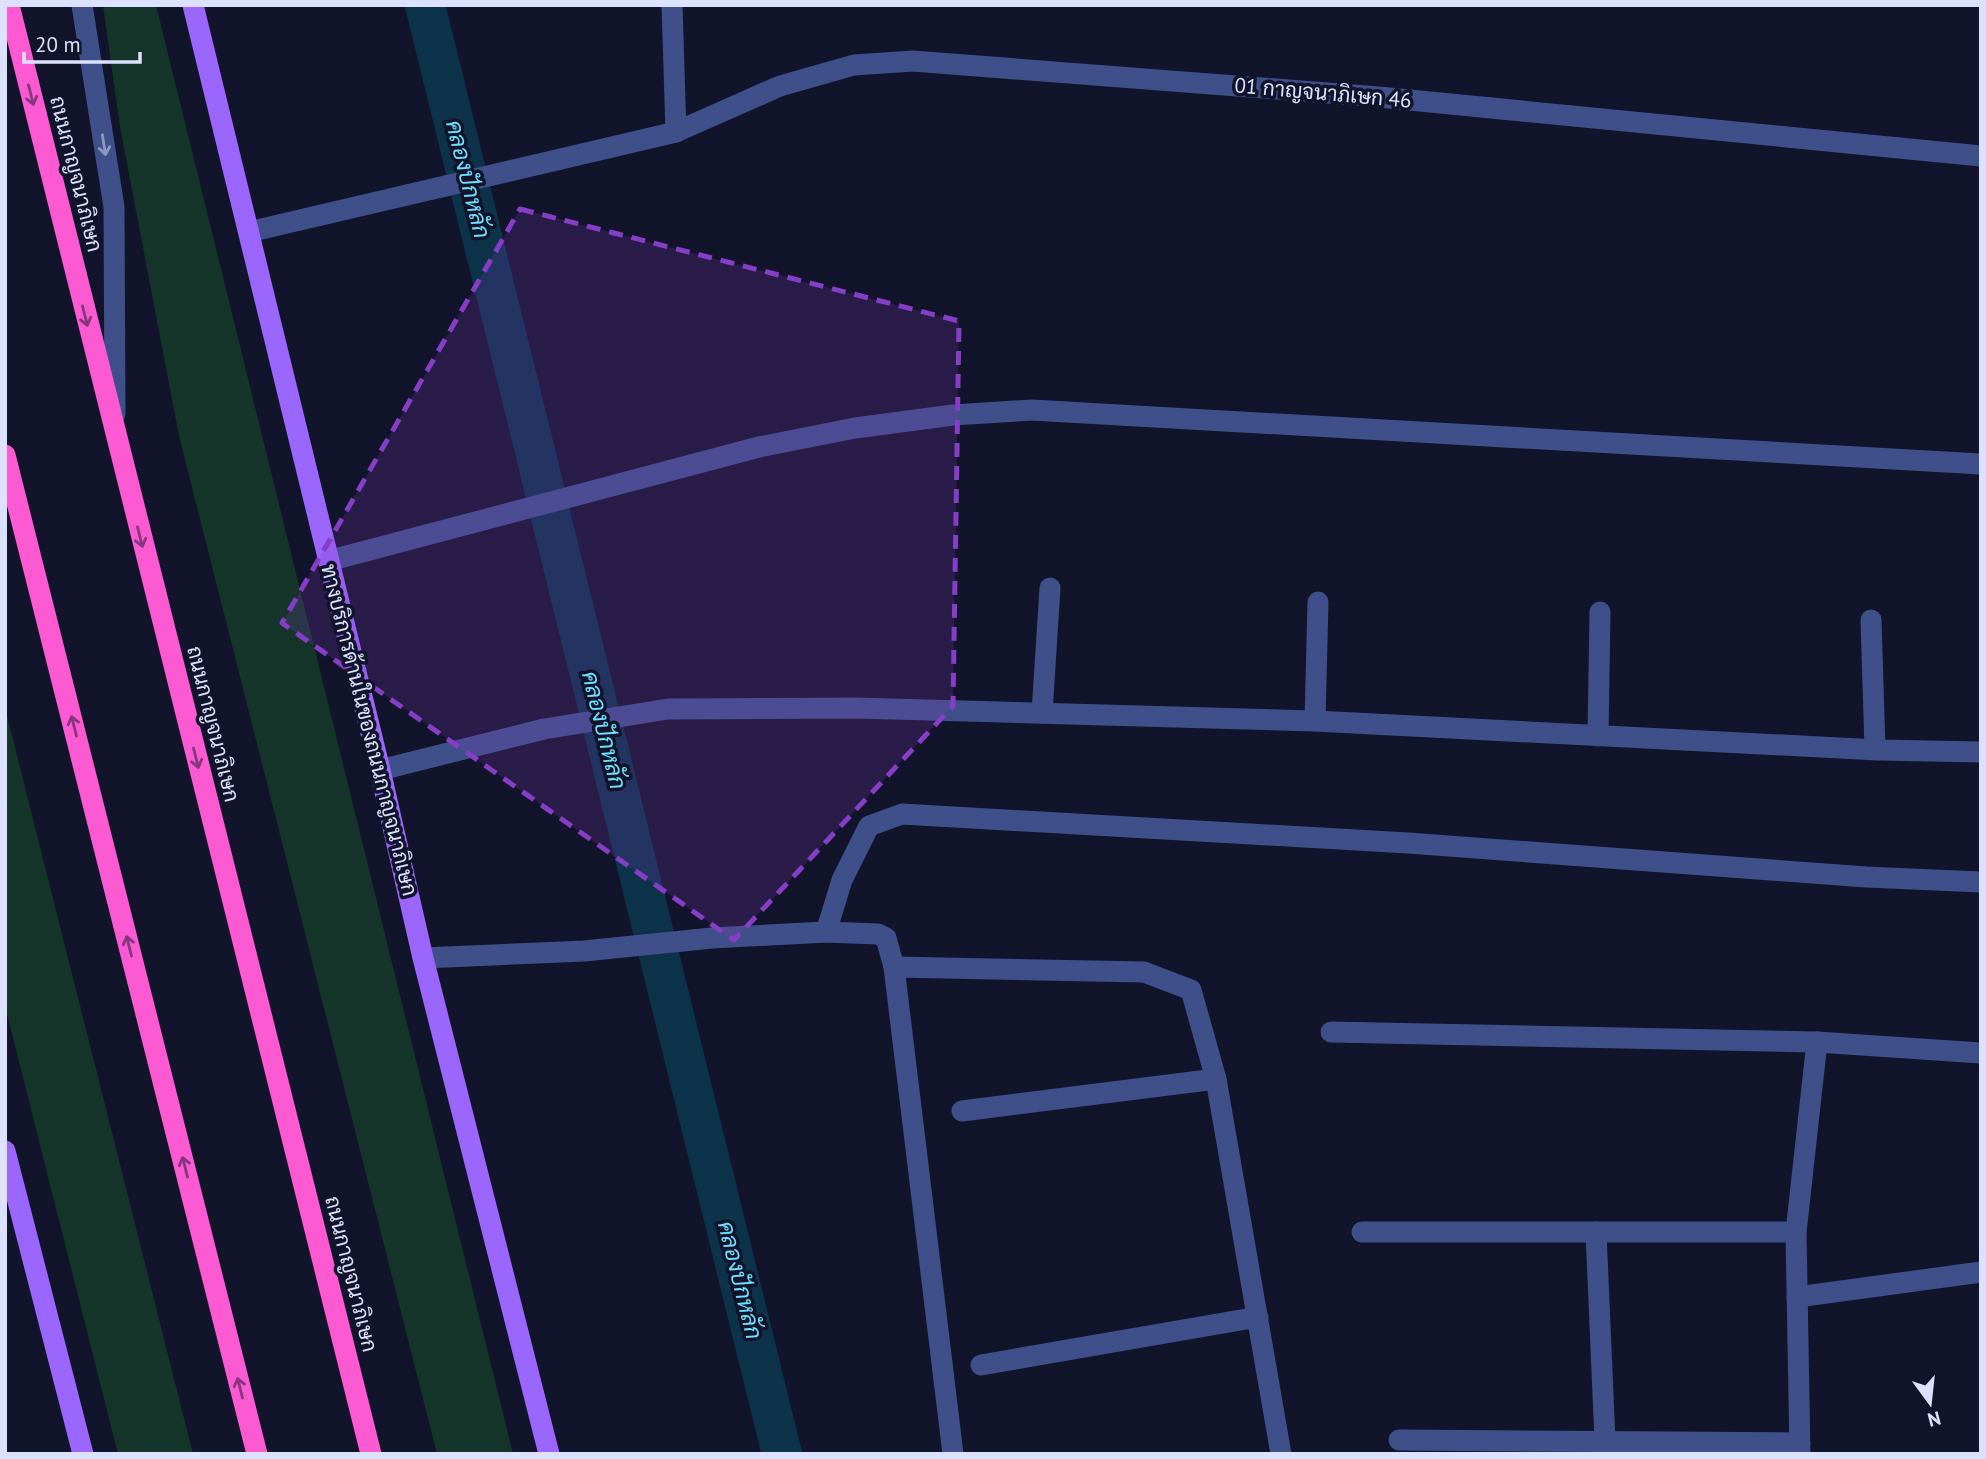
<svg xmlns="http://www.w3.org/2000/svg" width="1986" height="1459" viewBox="0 0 1986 1459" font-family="'PT Sans',Sarabun,sans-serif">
  <rect width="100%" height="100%" fill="#12142b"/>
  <g fill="#15352b">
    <path d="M103,5H156L513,1454H437L179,436L120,127Z"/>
    <path d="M5,708L193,1454H118L5,1006Z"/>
  </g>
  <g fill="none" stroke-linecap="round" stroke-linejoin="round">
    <path stroke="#0c334a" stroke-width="40" d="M425,5L782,1454"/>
    <g stroke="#3e4f89" stroke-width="21">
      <path d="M82,5L114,207L115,414"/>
      <path d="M676,132L780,86L854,65L913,61L1379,97L1981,156"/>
      <path d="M249,232L676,132L672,5"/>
      <path d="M328,561L759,447L855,428L953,415L1032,410L1981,464"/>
      <path d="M1871,620L1875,749"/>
      <path d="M1042,713L1050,588"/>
      <path d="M1315,721L1318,602"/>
      <path d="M1598,736L1600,612"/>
      <path d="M380,770L544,729L668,709L856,708L1315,721L1878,750L1981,752"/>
      <path d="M826,932L842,880L869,826L902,814L1408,843L1866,877L1981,882"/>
      <path d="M423,958L584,951L712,938L826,932L878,934L886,938L894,967L953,1454"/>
      <path d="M894,967L1144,972L1191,990L1216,1079L1281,1454"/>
      <path d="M1331,1032L1817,1042"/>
      <path d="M962,1111L1216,1079"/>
      <path d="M1362,1232H1796"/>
      <path d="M1596,1232L1605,1441"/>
      <path d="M1797,1297L1981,1272"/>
      <path d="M981,1365L1258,1317"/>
      <path d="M1399,1440L1800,1443"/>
      <path d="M1800,1454L1796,1232L1817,1042L1981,1053"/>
    </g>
    <g stroke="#9b66fc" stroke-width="21">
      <path d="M193,5L380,770L423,958L549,1454"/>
      <path d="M5,1151L83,1454"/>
    </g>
    <g stroke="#fc5ad3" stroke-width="21">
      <path d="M9,5L371,1454"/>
      <path d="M5,455L257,1454"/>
    </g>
  </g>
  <defs><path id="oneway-shaft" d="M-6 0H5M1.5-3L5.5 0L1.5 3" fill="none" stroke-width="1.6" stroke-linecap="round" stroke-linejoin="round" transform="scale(1.75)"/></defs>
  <g stroke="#87377f">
    <use href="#oneway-shaft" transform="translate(31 95) rotate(76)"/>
    <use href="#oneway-shaft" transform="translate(85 316) rotate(76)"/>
    <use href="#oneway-shaft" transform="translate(140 537) rotate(76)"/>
    <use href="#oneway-shaft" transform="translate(74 726) rotate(-104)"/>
    <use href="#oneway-shaft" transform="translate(196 758) rotate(76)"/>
    <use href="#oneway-shaft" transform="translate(129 946) rotate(-104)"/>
    <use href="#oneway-shaft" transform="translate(185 1167) rotate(-104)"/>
    <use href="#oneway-shaft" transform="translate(240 1388) rotate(-104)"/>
  </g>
  <use stroke="#8d98c4" href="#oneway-shaft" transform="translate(104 145) rotate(81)"/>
  <path fill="#853ec5" fill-opacity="0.2" stroke="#853ec5" stroke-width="5" stroke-dasharray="14 9" stroke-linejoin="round" d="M520,209L959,321L953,706L734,940L282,623Z"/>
  <g text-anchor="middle" stroke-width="7" stroke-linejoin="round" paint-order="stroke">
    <g font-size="21" fill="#dce2fe" stroke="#12142b">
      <text transform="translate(1323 93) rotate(5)" y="7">01 กาญจนาภิเษก 46</text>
      <text transform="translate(76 174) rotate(76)" y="7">ถนนกาญจนาภิเษก</text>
      <text transform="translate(213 724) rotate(76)" y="7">ถนนกาญจนาภิเษก</text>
      <text transform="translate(369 730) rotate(76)" y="7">ทางบริการด้านในของถนนกาญจนาภิเษก</text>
      <text transform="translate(351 1274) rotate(76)" y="7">ถนนกาญจนาภิเษก</text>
    </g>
    <g font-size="23" font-style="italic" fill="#6de0fc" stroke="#12142b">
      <text transform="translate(468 179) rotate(76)" y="8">คลองปักหลัก</text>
      <text transform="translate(604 730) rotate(76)" y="8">คลองปักหลัก</text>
      <text transform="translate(740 1280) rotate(76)" y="8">คลองปักหลัก</text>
    </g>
  </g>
  <rect width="1986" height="1459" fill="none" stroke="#dce2fe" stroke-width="14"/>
  <g transform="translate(1930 1403) rotate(165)" stroke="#12142b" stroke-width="5" paint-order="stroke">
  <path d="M0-5L12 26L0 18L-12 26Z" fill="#dce2fe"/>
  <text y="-10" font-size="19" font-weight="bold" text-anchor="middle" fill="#dce2fe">N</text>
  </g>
  <path d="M24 52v10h116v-10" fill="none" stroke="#dce2fe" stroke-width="3.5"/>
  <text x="35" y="52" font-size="21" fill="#dce2fe" stroke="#12142b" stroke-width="5" paint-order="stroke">20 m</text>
</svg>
